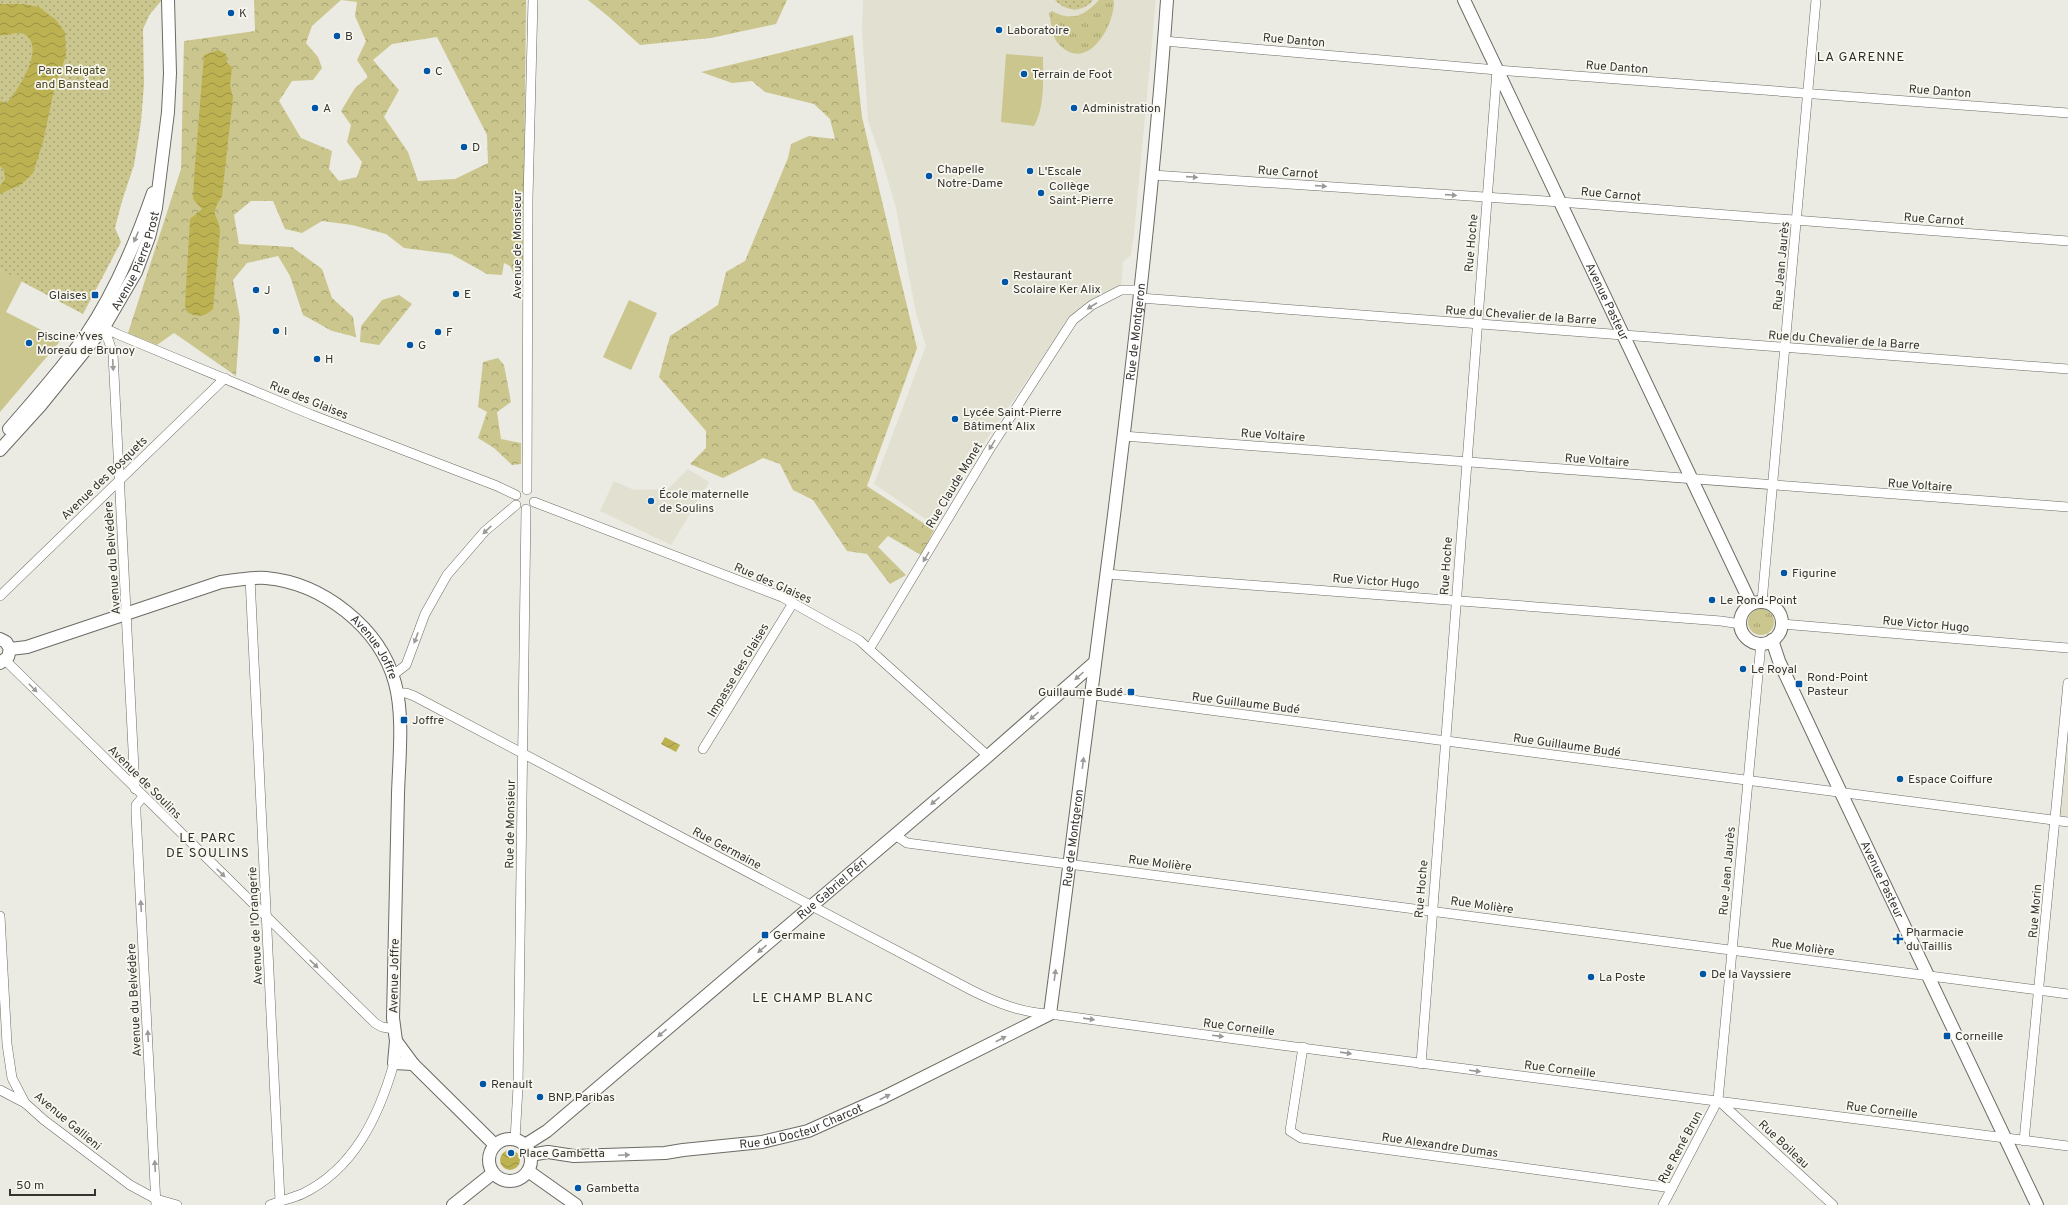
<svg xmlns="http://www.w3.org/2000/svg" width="2068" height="1205" viewBox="0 0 2068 1205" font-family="Overpass,sans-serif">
  <defs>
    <pattern id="grass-tufts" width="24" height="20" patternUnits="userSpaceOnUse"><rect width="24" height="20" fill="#cbc68d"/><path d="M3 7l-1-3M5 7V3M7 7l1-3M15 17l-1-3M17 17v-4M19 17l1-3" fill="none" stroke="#a6a274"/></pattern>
    <pattern id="forest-crowns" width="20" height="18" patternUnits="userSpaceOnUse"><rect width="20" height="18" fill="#cbc68d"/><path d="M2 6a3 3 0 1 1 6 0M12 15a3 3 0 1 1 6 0" fill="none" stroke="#a6a274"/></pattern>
    <pattern id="park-dots" width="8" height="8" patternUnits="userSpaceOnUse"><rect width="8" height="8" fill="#cbc68d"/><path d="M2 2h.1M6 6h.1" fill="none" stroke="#a6a274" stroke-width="1.8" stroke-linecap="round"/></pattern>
    <pattern id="water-waves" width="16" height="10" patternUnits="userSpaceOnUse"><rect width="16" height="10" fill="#bcb251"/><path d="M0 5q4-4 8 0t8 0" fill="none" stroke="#9a9244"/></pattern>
  </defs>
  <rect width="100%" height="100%" fill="#ebebe3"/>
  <g fill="#e1e0d1">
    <path d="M863,0H1156L1134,233L1131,255L1123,262L1121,285L1093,300L1063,324L1064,326L930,522L874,484L926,346L916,313L896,208L883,163L868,121L862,30Z"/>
    <path d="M688,469L709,482L671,545L600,511L614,481L634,490L668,489Z"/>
    <path d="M2068,683V822L2055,821Z"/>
  </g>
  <g fill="url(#grass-tufts)">
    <path d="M1099,0H1113L1114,2C1114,28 1085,76 1057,42C1052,36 1051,21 1049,13L1052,11C1072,22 1084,16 1099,0Z"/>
    <circle cx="1761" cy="622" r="13"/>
  </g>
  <g fill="url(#forest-crowns)" fill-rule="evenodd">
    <path d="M254,0H526L523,277L514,274L510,266L504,263L502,275L487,274L451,254L404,248L386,234L352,225L322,221L302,233L285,229L273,201H251L234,215L239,244L292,247L322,269L332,298L353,317L356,337L332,331L303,315L290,276L278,256L247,263L233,280L240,318L236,376L174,333L157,345L128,333L181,169L184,41L255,31ZM341,0L357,2L355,16L366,41L357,60L368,77L355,88L341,111L351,125L347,142L362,162L357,177L339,181L329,169L332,151L301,138L279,101L292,81L313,80L322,68L318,57L306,43L312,26ZM437,37L487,135L488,163L455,179L418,181L408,152L384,117L399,90L373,60L392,44Z"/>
    <path d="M588,0H787L776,24L711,38L640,45L609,17Z"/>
    <path d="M853,35L862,117L917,348L867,486L934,530L921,555L888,536L878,547L906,575L890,584L867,554L847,551L813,500L793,490L780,464L763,458L723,478L690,464L706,448V431L659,377L670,336L718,305L726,272L745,261L788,158L791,144L809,136L835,139L830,119L814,104L765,92L752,81L732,83L701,72Z"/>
    <path d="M399,295L412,304L379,345L360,342L361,326L382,300Z"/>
    <path d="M498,358L504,365L511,402L497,412L501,439L521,443V464L512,465L494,448L478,438L487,412L478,407L483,362Z"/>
  </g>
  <g fill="url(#park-dots)">
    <path d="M0,0H162L150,14L143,29L144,84L141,122L134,165L122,201L115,228L121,242L83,314L0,270Z"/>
    <path d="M1055,0H1093C1083,13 1066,12 1055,0Z"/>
  </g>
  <g fill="#cbc68d">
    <path d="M1006,54L1043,57C1043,78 1045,107 1034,126L1001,122Z"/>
    <path d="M0,270L22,281L6,312L61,340L0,412Z"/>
    <path d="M629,300L657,313L631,370L603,357Z"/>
  </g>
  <g fill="url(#water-waves)">
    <path d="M0,4H23L39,7L56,20L65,32L66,56L55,85L43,142L33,173L22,184L0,194V186L5,179L4,170L0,166V86V101L7,103C18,90 47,47 24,34C17,30 7,37 0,35Z"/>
    <path d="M218,50L226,54L227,63L232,67L230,86L233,97L222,196C208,219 218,210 220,232L213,309C204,317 198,318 187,312L185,305L190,219L202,209L193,199L194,178L204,55Z"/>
    <path d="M665,737L680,745L676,752L661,744Z"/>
    <circle cx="510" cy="1160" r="10"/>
  </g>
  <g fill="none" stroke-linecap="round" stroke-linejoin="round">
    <g stroke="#6b6b64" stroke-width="10">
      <g id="street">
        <path d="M1164,41L1497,70L2068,113"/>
        <path d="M1153,175L1560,202L2068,241"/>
        <path d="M1140,298L2068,369"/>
        <path d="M103,327L117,334L312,415L497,486L516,495"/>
        <path d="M104,327L113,354L135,789"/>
        <path d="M1123,436L2068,507"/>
        <path d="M527,490L528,198L533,0"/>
        <path d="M534,502L782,597L859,640L988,756"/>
        <path d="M1106,574L1721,621L1740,624"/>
        <path d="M250,578L280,1201"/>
        <path d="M0,596L225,378"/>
        <path d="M1762,602L1816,0"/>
        <path d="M1782,624L2068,648"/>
        <path d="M870,648L991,447L1073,320L1092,305L1121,290H1140"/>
        <path d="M5,660L375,1023L382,1027L394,1029"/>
        <path d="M393,675L406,665L425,614L447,575L485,531L516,505"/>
        <path d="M1063,691L2068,822"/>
        <path d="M397,693H406L414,696L971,990C997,1003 1022,1013 1050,1014C1389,1061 1729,1102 2068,1146"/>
        <path d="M703,749L793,603"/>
        <path d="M143,797L136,805V813L156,1205"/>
        <path d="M895,835L907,843L2068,994"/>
        <path d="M0,916L7,1044L12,1078L25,1103L44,1120L130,1185L156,1199L177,1205"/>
        <path d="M1303,1047L1290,1131L1301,1138L1672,1188"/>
        <path d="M1421,1064L1497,70"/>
        <path d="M0,1090L25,1103"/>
        <path d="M1719,1101L1833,1205"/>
        <path d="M515,1140L518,1087L526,509"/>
        <path d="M2024,1141L2068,683"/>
        <path d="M270,1205C280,1201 292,1198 302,1194C354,1169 379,1116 394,1063"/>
        <path d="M1663,1205L1718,1100L1761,643"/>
      </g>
    </g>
    <g stroke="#6b6b64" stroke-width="14">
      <g id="secondary">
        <path id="s1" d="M1464,0L1751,604"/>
        <path d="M9,429C35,399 63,368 86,335C115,292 136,242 153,193"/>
        <path id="s2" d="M0,450L40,406L104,327L136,272L149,237L156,208L168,112L170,73L168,0"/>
        <circle cx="1761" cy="623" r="21"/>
        <path d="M0,639L6,642L10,649L8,657L0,663"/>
        <path id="s3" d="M1772,640L1779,661L1824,757L2037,1205"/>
        <path id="s4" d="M10,649L27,647L221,582C236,580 251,577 266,578C322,583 380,627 395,683C404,716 399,760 398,794C396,869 395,944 393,1018L396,1041L394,1063L413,1064"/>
        <path d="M396,1041L413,1064L495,1145"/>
        <circle cx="510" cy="1160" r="21"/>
        <path id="s5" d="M525,1145L547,1131L988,756L1095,662"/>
        <path id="s6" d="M530,1155L548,1152L574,1156L665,1153L683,1150L762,1142L808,1131L884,1097L1050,1014C1072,848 1093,682 1114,515C1135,344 1155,172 1167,0"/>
        <path d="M528,1171L576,1205"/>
        <path d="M453,1205L493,1173"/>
      </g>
    </g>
    <use href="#street" stroke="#fff" stroke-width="9"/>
    <use href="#secondary" stroke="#fff" stroke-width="12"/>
  </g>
  <defs><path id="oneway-solid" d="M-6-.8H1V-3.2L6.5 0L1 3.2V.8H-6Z"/></defs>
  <g fill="#9a9a98">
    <use href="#oneway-solid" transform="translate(1192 177) rotate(4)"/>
    <use href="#oneway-solid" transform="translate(1321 186) rotate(4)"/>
    <use href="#oneway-solid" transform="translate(1451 195) rotate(4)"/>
    <use href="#oneway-solid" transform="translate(136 237) rotate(113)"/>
    <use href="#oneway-solid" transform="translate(1092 306) rotate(147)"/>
    <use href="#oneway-solid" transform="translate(113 365) rotate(87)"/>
    <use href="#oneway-solid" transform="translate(992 445) rotate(122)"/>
    <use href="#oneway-solid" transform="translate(487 530) rotate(137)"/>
    <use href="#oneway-solid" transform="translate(926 557) rotate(121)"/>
    <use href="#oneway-solid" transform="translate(416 638) rotate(110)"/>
    <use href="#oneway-solid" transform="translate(1079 676) rotate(138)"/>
    <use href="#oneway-solid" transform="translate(33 688) rotate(45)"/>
    <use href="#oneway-solid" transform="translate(1034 716) rotate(139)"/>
    <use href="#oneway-solid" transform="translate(1083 763) rotate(-83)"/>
    <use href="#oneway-solid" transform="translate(935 801) rotate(140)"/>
    <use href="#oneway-solid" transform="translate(221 873) rotate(44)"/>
    <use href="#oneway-solid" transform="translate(141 906) rotate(-93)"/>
    <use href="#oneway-solid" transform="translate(762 949) rotate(140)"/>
    <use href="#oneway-solid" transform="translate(314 964) rotate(44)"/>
    <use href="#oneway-solid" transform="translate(1055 975) rotate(-82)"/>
    <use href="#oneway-solid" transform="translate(1089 1019) rotate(8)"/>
    <use href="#oneway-solid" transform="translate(662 1033) rotate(140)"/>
    <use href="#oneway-solid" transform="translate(148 1036) rotate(-93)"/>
    <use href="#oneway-solid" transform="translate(1218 1036) rotate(7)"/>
    <use href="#oneway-solid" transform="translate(1001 1039) rotate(-28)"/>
    <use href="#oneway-solid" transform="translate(1346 1053) rotate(8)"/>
    <use href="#oneway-solid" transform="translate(1475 1071) rotate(7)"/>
    <use href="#oneway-solid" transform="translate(885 1097) rotate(-27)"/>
    <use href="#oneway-solid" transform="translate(624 1155) rotate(-3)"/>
    <use href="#oneway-solid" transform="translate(155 1166) rotate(-93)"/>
  </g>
  <g fill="#0056a4" stroke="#f9f8f0" stroke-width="1.5">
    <circle cx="231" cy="13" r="4"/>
    <circle cx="999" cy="30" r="4"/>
    <circle cx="337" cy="36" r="4"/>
    <circle cx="427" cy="71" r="4"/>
    <circle cx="1024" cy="74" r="4"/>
    <circle cx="315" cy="108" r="4"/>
    <circle cx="1074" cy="108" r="4"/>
    <circle cx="464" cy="147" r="4"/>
    <circle cx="1030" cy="171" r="4"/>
    <circle cx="929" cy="176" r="4"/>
    <circle cx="1041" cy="193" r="4"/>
    <circle cx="1005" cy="282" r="4"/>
    <circle cx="256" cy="290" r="4"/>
    <circle cx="456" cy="294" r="4"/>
    <rect x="91" y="291" width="8" height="8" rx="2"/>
    <circle cx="276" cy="331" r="4"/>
    <circle cx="438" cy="332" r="4"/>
    <circle cx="29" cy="343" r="4"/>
    <circle cx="410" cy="345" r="4"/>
    <circle cx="317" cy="359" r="4"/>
    <circle cx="955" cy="419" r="4"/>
    <circle cx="651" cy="501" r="4"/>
    <circle cx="1784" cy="573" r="4"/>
    <circle cx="1712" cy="600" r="4"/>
    <circle cx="1743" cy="669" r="4"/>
    <rect x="1795" y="680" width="8" height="8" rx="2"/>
    <rect x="1127" y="688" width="8" height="8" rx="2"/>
    <rect x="400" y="716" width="8" height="8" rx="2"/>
    <circle cx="1900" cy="779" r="4"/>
    <rect x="761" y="931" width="8" height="8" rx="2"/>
    <path d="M1896 933h4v4h4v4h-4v4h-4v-4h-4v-4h4z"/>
    <circle cx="1703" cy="974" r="4"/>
    <circle cx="1591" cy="977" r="4"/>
    <rect x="1943" y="1032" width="8" height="8" rx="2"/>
    <circle cx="483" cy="1084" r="4"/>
    <circle cx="540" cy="1097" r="4"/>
    <circle cx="511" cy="1153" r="4"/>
    <circle cx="578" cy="1188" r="4"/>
  </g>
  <g text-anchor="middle" stroke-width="3.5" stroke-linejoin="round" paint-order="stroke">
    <g font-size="12" fill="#353431" stroke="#f9f8f0" text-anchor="start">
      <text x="239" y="17">K</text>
      <text x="1007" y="34">Laboratoire</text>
      <text x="345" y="40">B</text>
      <text x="435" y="75">C</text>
      <text x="1032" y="78">Terrain de Foot</text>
      <text x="323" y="112">A</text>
      <text x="1082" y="112">Administration</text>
      <text x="472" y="151">D</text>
      <text x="937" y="173">Chapelle<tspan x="937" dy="14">Notre-Dame</tspan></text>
      <text x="1038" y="175">L'Escale</text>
      <text x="1049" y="190">Collège<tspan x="1049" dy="14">Saint-Pierre</tspan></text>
      <text x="1013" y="279">Restaurant<tspan x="1013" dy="14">Scolaire Ker Alix</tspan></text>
      <text x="264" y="294">J</text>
      <text x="464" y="298">E</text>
      <text x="87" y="299" text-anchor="end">Glaises</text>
      <text x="284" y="335">I</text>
      <text x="446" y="336">F</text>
      <text x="37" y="340">Piscine Yves<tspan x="37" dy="14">Moreau de Brunoy</tspan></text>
      <text x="418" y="349">G</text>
      <text x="325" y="363">H</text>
      <text x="963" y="416">Lycée Saint-Pierre<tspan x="963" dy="14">Bâtiment Alix</tspan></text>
      <text x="659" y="498">École maternelle<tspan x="659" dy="14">de Soulins</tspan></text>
      <text x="1792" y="577">Figurine</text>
      <text x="1720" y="604">Le Rond-Point</text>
      <text x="1751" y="673">Le Royal</text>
      <text x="1807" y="681">Rond-Point<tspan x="1807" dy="14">Pasteur</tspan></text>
      <text x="1123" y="696" text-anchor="end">Guillaume Budé</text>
      <text x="412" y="724">Joffre</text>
      <text x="1908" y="783">Espace Coiffure</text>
      <text x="1906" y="936">Pharmacie<tspan x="1906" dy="14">du Taillis</tspan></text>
      <text x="773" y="939">Germaine</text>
      <text x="1711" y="978">De la Vayssiere</text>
      <text x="1599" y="981">La Poste</text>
      <text x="1955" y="1040">Corneille</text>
      <text x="491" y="1088">Renault</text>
      <text x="548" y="1101">BNP Paribas</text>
      <text x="519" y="1157">Place Gambetta</text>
      <text x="586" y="1192">Gambetta</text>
    </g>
    <g font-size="12" fill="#353431" stroke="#f9f8f0">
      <text transform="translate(1294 40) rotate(5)" y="4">Rue Danton</text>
      <text transform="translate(1617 67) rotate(4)" y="4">Rue Danton</text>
      <text transform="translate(1940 91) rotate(4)" y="4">Rue Danton</text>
      <text transform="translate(1288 172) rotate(4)" y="4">Rue Carnot</text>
      <text transform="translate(1611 194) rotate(5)" y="4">Rue Carnot</text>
      <text transform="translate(1934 219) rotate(4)" y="4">Rue Carnot</text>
      <text transform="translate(1471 243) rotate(-85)" y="4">Rue Hoche</text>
      <text transform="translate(517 245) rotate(-90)" y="4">Avenue de Monsieur</text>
      <text dy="4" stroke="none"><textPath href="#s2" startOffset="235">Avenue Pierre Prost</textPath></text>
      <text transform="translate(1781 266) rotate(-85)" y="4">Rue Jean Jaurès</text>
      <text dy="4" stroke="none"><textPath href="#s1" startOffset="334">Avenue Pasteur</textPath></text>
      <text transform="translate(1521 315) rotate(4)" y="4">Rue du Chevalier de la Barre</text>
      <text dy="4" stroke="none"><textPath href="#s6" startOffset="1237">Rue de Montgeron</textPath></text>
      <text transform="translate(1844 340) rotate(4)" y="4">Rue du Chevalier de la Barre</text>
      <text transform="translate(309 400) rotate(22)" y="4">Rue des Glaises</text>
      <text transform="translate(1273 435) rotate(4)" y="4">Rue Voltaire</text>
      <text transform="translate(1597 460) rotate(4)" y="4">Rue Voltaire</text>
      <text transform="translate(104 478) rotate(-44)" y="4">Avenue des Bosquets</text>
      <text transform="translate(954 485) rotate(-59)" y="4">Rue Claude Monet</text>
      <text transform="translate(1920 485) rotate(4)" y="4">Rue Voltaire</text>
      <text transform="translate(112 558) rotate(-94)" y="4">Avenue du Belvédère</text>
      <text transform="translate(1446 566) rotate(-86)" y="4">Rue Hoche</text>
      <text transform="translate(1376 581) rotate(4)" y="4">Rue Victor Hugo</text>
      <text transform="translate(773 583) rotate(24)" y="4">Rue des Glaises</text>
      <text transform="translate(1926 624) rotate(5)" y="4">Rue Victor Hugo</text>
      <text dy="4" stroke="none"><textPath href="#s4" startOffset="401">Avenue Joffre</textPath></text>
      <text transform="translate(738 670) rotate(-59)" y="4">Impasse des Glaises</text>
      <text transform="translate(1246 703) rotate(7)" y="4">Rue Guillaume Budé</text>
      <text transform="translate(1567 745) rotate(8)" y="4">Rue Guillaume Budé</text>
      <text transform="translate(145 782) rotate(45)" y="4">Avenue de Soulins</text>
      <text transform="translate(510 824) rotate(-89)" y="4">Rue de Monsieur</text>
      <text dy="4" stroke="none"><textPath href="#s6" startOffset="727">Rue de Montgeron</textPath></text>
      <text transform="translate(727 848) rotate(28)" y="4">Rue Germaine</text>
      <text transform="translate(1160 863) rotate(7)" y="4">Rue Molière</text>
      <text transform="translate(1727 871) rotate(-85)" y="4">Rue Jean Jaurès</text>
      <text dy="4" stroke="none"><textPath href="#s3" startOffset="264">Avenue Pasteur</textPath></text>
      <text dy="4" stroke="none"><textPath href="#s5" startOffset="400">Rue Gabriel Péri</textPath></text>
      <text transform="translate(1421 889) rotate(-85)" y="4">Rue Hoche</text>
      <text transform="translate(1482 905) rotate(8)" y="4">Rue Molière</text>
      <text transform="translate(2035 911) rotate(-85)" y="4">Rue Morin</text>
      <text transform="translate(255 926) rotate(-93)" y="4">Avenue de l'Orangerie</text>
      <text transform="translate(1803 947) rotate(8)" y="4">Rue Molière</text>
      <text transform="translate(394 976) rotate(-89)" y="4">Avenue Joffre</text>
      <text transform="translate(134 1000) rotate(-93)" y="4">Avenue du Belvédère</text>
      <text transform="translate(1239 1027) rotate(7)" y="4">Rue Corneille</text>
      <text transform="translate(1560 1069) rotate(7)" y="4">Rue Corneille</text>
      <text transform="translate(1882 1110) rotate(7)" y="4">Rue Corneille</text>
      <text transform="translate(68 1121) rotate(40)" y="4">Avenue Gallieni</text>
      <text dy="4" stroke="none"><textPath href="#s6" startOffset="275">Rue du Docteur Charcot</textPath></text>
      <text transform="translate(1784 1144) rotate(43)" y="4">Rue Boileau</text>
      <text transform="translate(1440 1145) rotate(8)" y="4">Rue Alexandre Dumas</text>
      <text transform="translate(1680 1147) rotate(-62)" y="4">Rue René Brun</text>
    </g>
    <g font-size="12" fill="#4a461e" stroke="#f9f8f0">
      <text x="72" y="74">Parc Reigate<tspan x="72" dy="14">and Banstead</tspan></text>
    </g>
    <g font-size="13" letter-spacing="1" fill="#2e2e28" stroke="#f9f8f0">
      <text x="1861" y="61">LA GARENNE</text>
      <text x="208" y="842">LE PARC<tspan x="208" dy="15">DE SOULINS</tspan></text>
      <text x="813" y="1002">LE CHAMP BLANC</text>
    </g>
  </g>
  <path d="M10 1189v6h85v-6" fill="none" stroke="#353431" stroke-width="2"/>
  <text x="16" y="1189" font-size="12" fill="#353431" stroke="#f9f8f0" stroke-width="3" paint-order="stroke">50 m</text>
</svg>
